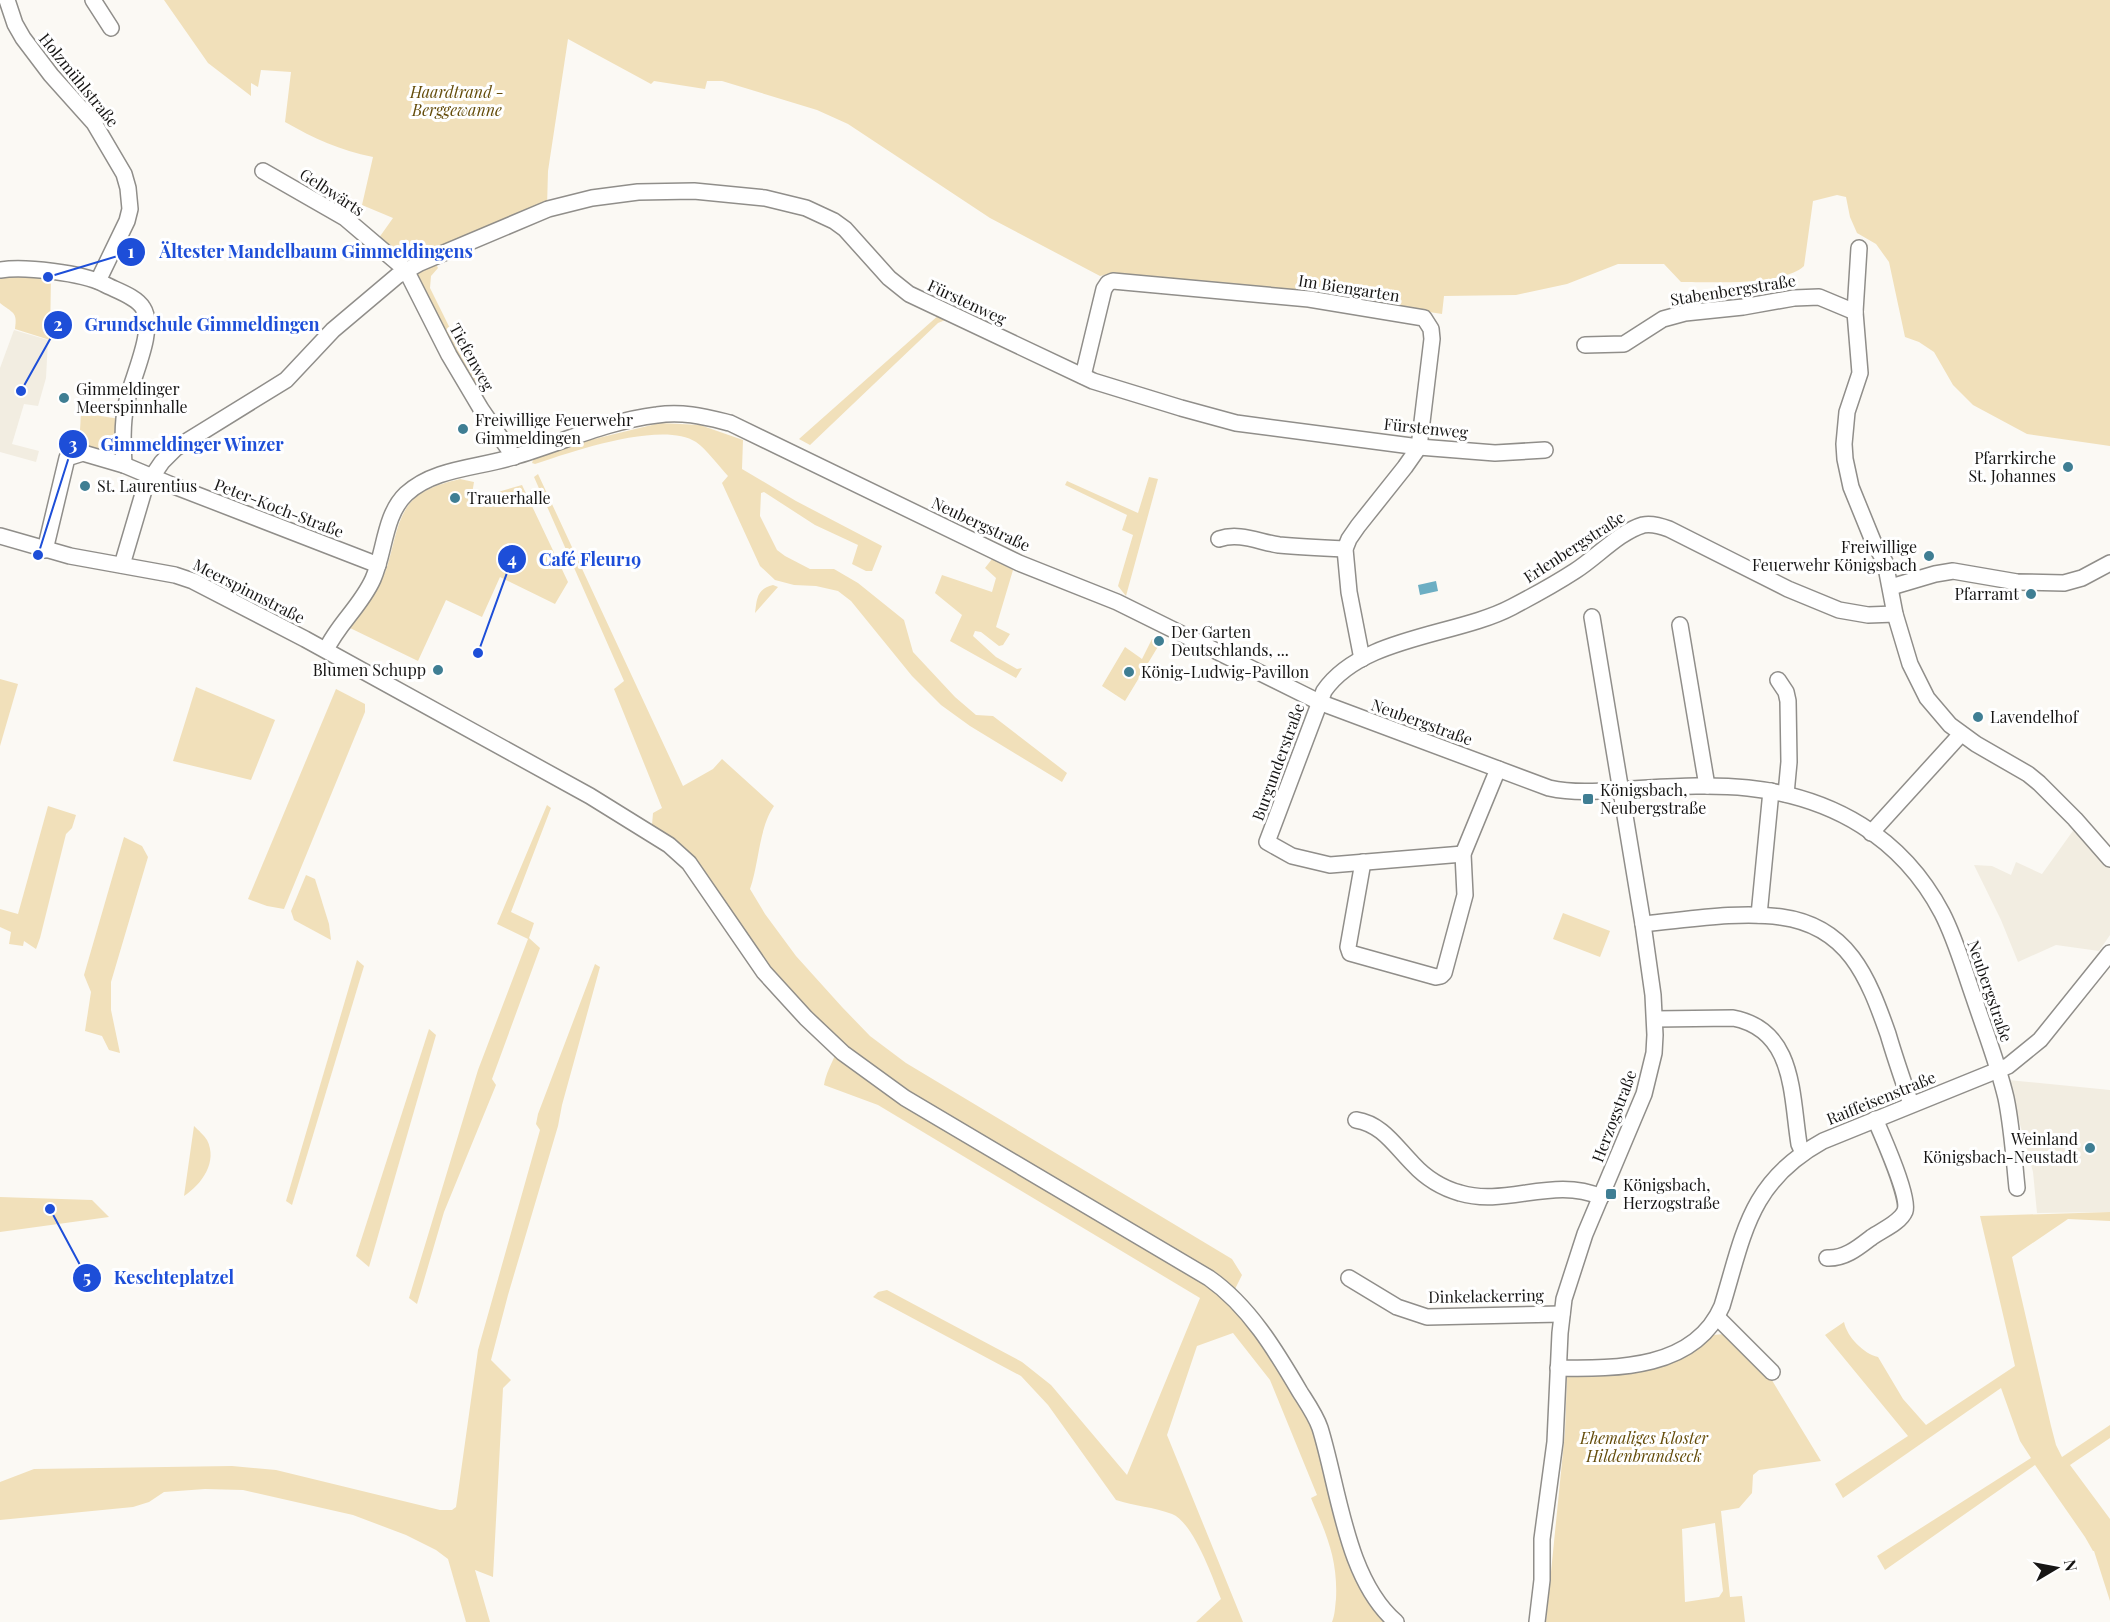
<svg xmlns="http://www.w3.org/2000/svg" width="2110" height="1622" viewBox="0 0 2110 1622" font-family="'Playfair Display',serif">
  <rect width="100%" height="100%" fill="#fbf9f4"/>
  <g fill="#f2ede1">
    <path d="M14,330L48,340L46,378L38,406L24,404L12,444L39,451L36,462L0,452V368Z"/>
    <path d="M2075,828L2110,868V935L2099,951L2056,945L2018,962L2001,920L1974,865L1992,866L2011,875L2016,862L2042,874Z"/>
    <path d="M2008,1080L2110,1090V1212L2037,1213L2033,1172Z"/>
  </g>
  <g fill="#f1e0ba" fill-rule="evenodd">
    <path d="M164,0H2110V446L2027,434L1973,405L1953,385L1934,352L1919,342L1905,337L1889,262L1876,244L1857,233L1850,217L1846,197L1837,195L1813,201L1804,266C1783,286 1710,282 1681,282L1664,264H1618L1567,284L1516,295L1444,296L1442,314L1310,293L1112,273L1100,276L990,218L848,124L817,110L722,81H707L705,89L654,81L651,84L568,39L548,171L547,207L416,260H408L376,242L393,218L362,205L373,157C339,150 315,139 285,122L291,72L261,70L258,87L251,83V96L208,63Z"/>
    <path d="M435,262L438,268L431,276L430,288L487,403L510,442L478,399L415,276L419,269Z"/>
    <path d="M51,275L50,340L15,329C18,311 12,313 0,303V277Z"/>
    <path d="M940,314L950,318L938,323L810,445L799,439Z"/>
    <path d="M81,413L120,419L119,456L79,447Z"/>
    <path d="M660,423L700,425L743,440L742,469L796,501L882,546L872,571H866L852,564L858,545L815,525L764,492L761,493L760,516L777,550L785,556L810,569H834L858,583L904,620L913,652L955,697L976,715L993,716L1067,773L1062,782L970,726L941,705L912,676L851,601L838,591L816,586L794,585L775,580L760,566L722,483L728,476C719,466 706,449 696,442C662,420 571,452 535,464L532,463L534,458L590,440Z"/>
    <path d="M538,474L683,786L713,769L722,759L774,806C759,827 759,864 750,889L765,914L796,956L842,1007L870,1036L906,1063L1232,1259L1242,1275L1235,1289L1205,1267L985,1139L878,1072L828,1030L790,994L759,956L676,842L652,825L653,813L662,808L614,689L624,681L534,477Z"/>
    <path d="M1149,477L1158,479L1126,596L1118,586L1133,535L1122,530L1127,515L1065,485L1067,481L1138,513Z"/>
    <path d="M460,479L474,482L472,494L484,496L522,485L568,582L555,604L500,577L482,617L446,600L418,661L350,628C363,610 377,592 385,572C396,545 395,506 425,491C436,485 448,482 460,479Z"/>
    <path d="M992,559L1013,570L996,627L1010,634L1003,645L999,646L981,632L975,631L973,636L996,657L1017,669L1022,668L1016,678L950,641L962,615L935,593L942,575L992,592L996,578L985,568Z"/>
    <path d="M773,585L778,587L755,613C757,598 757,589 773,585Z"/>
    <path d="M1152,639L1162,640L1125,701L1102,686L1125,647L1142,659Z"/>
    <path d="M0,679L18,684L0,746Z"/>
    <path d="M196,687L275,720L251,780L173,761Z"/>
    <path d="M336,689L365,704V712L284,909L267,906L248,899Z"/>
    <path d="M547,805L551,808L511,912L534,923L529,938L540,948L492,1079L496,1085L444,1212L417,1304L409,1298L478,1070L528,939L497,924Z"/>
    <path d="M48,806L76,815L72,828L66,834L40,938L36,949L24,941L23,946L9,944L11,932L0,927V909L18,914Z"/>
    <path d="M124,837L142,846L148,857L111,982V1010L120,1053L109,1050L102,1036L85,1031L91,992L84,975Z"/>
    <path d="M306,875L315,879L329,924L331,940L294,920L291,911Z"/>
    <path d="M1563,913L1610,931L1600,957L1553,939Z"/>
    <path d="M357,960L364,966L292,1205L286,1201Z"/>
    <path d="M595,964L600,967L562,1105L558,1126L508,1295L491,1360L511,1380L503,1388L493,1577L475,1570L490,1622H466L448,1559L436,1550L406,1535L353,1515L243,1490L205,1489L164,1492L149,1502L133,1507L0,1520V1482L34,1469L232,1466L276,1470L440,1510H452L456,1507L478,1350L540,1130L536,1124L538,1114Z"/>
    <path d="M429,1029L436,1035L369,1267L356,1256Z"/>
    <path d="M836,1053L1210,1286L1243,1317L1314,1424L1356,1573L1374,1611L1384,1622H1332C1335,1615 1335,1607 1336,1599C1338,1558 1326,1534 1311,1498L1317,1495L1270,1380L1233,1333L1197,1346L1167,1435L1243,1622H1196L1221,1599C1213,1578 1193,1522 1172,1514C1154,1507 1134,1506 1116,1500L1048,1405L1021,1376L873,1297L878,1292L887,1290L1022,1362L1051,1385L1127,1475L1200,1298L878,1105L824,1085C826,1073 831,1065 836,1053Z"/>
    <path d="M194,1126C198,1130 204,1135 207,1140C218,1162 202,1184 184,1196Z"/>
    <path d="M0,1197L92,1200L109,1217L0,1232Z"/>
    <path d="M2110,1212V1221L2068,1219L2012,1257L2051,1426L2056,1445L2062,1457L2110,1425V1438L2070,1465L2110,1519V1601L2094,1551H2093L2085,1537L2035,1465L1885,1570L1877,1556L2031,1458L2020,1441L2001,1388L1843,1498L1835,1484L1908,1436L1825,1335L1844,1322C1847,1337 1864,1354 1878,1357L1903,1399L1926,1425L2015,1366L1980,1216Z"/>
    <path d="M1724,1334L1767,1372L1821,1461L1759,1470L1753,1475L1752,1493L1739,1508L1721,1511L1730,1597L1742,1596L1745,1622H1546L1565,1432L1567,1376L1588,1374L1682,1357L1713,1335ZM1715,1523L1723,1591L1719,1597L1685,1602L1682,1529Z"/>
  </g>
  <path fill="#6caec3" d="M1436,581L1438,591L1420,595L1418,585Z"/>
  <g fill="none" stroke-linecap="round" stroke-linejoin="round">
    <g stroke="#908e8a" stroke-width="18">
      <g id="minor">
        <path d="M7,0L15,24L23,38L51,75L94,123L124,174L128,188L130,209L127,221L98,281"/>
        <path d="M93,0L111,28"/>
        <path d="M263,171L345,218L406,270L449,355L481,409L514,457"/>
        <path d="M1859,248L1855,312L1860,373L1847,412L1844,444L1845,459L1851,487L1873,541L1885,562L1895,614L1910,664L1927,698L1950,725L1976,744L2028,774L2039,783L2075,819L2110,859"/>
        <path d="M0,270C25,266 82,273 104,284C115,290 136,296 143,308C157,329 130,382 126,405C122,425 123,445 124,465"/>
        <path d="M1585,345L1624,344L1663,319L1685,313L1743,307L1794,298L1819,297L1855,312"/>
        <path d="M1083,376L1104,289L1108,283L1113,281L1309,299L1424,318L1431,329L1432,339L1419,447L1405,467L1358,526L1349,539L1345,549L1349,592L1362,659"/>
        <path d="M0,536L70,556L175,575L193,581L305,639L590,796L669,845L689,863L764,972L806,1018L843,1053L905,1098L1209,1278C1249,1306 1276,1351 1300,1392C1307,1403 1316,1416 1320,1428C1339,1489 1346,1579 1396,1622"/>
        <path d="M1219,539C1239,532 1259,542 1279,545C1301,547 1323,548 1345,549"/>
        <path d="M45,550L67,458L83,453L124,465L174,486L378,565"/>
        <path d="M122,565L145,487L162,462L176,448L286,380L333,330L397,276L420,263L548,209L592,198L638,192L694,191L765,198L806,208L834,221L845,229L889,278L909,294L1093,381L1181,408L1236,423L1419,447L1495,453L1545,450"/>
        <path d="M1891,587L1935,574L1953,571L2017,582L2064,583L2082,578L2110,563"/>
        <path d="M1680,625L1707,786"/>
        <path d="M326,650C338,624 361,606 373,579C385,552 384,515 406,494C434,468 478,468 513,457C561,443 607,421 657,415C683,411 705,417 730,423L1019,563L1117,602L1319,702L1549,788C1576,794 1603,791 1630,789C1669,787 1709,784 1748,788C1832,797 1902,837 1942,913C1956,940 1964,970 1974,998C1985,1031 1998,1064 2006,1098C2012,1127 2014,1158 2017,1188"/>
        <path d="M1778,680L1786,692L1788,701L1789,762L1786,794"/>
        <path d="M1871,833L1961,734"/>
        <path d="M1463,854L1330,865L1292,856L1267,842L1324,691C1362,636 1457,636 1512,607C1533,596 1555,584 1575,571C1596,558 1619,532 1643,525C1652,523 1661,526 1669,529L1788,589L1839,610L1868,615L1895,614"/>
        <path d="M1363,862L1348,947L1350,953L1436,977L1441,976L1444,973L1465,895L1463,854L1498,769"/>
        <path d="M1759,915L1771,791"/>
        <path d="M1643,924C1687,920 1737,911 1781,917C1848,926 1868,977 1888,1034C1895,1058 1903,1081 1911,1104"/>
        <path d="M1655,1019L1733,1018C1795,1030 1791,1094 1799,1144L1803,1153"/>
        <path d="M1356,1120C1382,1124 1395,1146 1413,1164C1425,1177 1442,1188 1460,1193C1506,1207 1554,1176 1601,1197"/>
        <path d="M1827,1258C1845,1259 1859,1247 1872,1237C1882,1230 1900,1223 1905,1211C1910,1198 1882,1135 1875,1119"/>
        <path d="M1349,1278L1397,1307L1427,1317L1562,1314"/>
        <path d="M1717,1317L1772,1372"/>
        <path d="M1558,1368C1617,1369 1695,1369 1722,1306C1744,1234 1749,1182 1823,1141L2008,1066L2040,1040L2110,953"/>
        <path d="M1537,1622L1542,1580V1539L1555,1442L1560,1333L1564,1299L1585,1234L1644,1094L1654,1053L1655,1035L1653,995L1643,924L1592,617"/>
      </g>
    </g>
    <use href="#minor" stroke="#fff" stroke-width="15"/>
  </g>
  <g fill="#3f7e93" stroke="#fff" stroke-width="2">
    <circle cx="64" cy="398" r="6"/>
    <circle cx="463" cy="429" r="6"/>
    <circle cx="2068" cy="467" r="6"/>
    <circle cx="85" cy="486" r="6"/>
    <circle cx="455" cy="498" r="6"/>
    <circle cx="1929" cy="556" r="6"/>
    <circle cx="2031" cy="594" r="6"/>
    <circle cx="1159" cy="641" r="6"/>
    <circle cx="438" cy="670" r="6"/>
    <circle cx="1129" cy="672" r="6"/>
    <circle cx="1978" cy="717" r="6"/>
    <rect x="1582" y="793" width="12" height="12" rx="3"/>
    <circle cx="2090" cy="1148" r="6"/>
    <rect x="1605" y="1188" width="12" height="12" rx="3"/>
  </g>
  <g text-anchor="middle" stroke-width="6" stroke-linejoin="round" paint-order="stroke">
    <g font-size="16" fill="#171615" stroke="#fff">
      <text transform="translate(79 80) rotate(51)" y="6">Holzmühlstraße</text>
      <text transform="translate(332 192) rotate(33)" y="6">Gelbwärts</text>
      <text transform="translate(1349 288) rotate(9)" y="6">Im Biengarten</text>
      <text transform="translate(1733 290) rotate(-9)" y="6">Stabenbergstraße</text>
      <text transform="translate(967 302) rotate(25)" y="6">Fürstenweg</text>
      <text transform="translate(472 357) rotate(61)" y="6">Tiefenweg</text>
      <text transform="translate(1426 428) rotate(6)" y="6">Fürstenweg</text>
      <text transform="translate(279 508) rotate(21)" y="6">Peter-Koch-Straße</text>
      <text transform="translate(981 524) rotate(25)" y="6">Neubergstraße</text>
      <text transform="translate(1574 547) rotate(-33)" y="6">Erlenbergstraße</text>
      <text transform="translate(249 591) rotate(27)" y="6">Meerspinnstraße</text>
      <text transform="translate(1422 722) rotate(20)" y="6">Neubergstraße</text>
      <text transform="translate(1278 762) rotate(-70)" y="6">Burgunderstraße</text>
      <text transform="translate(1990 991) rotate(71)" y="6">Neubergstraße</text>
      <text transform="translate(1881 1098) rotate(-22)" y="6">Raiffeisenstraße</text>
      <text transform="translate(1614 1116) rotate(-69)" y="6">Herzogstraße</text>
      <text transform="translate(1486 1296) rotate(-1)" y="6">Dinkelackerring</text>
    </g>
    <g font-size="16" font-style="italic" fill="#644c0a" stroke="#fff">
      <text x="457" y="98">Haardtrand -<tspan x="457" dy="18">Berggewanne</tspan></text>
      <text x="1644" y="1444">Ehemaliges Kloster<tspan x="1644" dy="18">Hildenbrandseck</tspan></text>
    </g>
    <g font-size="16" fill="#171615" stroke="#fff" text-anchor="start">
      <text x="76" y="395">Gimmeldinger<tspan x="76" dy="18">Meerspinnhalle</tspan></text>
      <text x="475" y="426">Freiwillige Feuerwehr<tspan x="475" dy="18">Gimmeldingen</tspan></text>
      <text x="2056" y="464" text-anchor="end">Pfarrkirche<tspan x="2056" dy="18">St. Johannes</tspan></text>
      <text x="97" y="492">St. Laurentius</text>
      <text x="467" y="504">Trauerhalle</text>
      <text x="1917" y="553" text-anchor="end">Freiwillige<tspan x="1917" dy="18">Feuerwehr Königsbach</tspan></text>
      <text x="2019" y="600" text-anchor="end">Pfarramt</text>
      <text x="1171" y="638">Der Garten<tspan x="1171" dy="18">Deutschlands, ...</tspan></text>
      <text x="426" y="676" text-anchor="end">Blumen Schupp</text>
      <text x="1141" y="678">König-Ludwig-Pavillon</text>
      <text x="1990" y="723">Lavendelhof</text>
      <text x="1600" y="796">Königsbach,<tspan x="1600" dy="18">Neubergstraße</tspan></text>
      <text x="2078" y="1145" text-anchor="end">Weinland<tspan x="2078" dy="18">Königsbach-Neustadt</tspan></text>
      <text x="1623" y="1191">Königsbach,<tspan x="1623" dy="18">Herzogstraße</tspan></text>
    </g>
  </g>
  <path fill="none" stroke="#1d4ed8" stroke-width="2" d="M48 277L131 252M21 391L58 325M38 555L73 444M478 653L512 559M50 1209L87 1278"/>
  <g fill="#1d4ed8" stroke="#fff" stroke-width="2">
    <circle cx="48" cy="277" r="6"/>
    <circle cx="21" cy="391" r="6"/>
    <circle cx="38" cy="555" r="6"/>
    <circle cx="478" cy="653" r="6"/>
    <circle cx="50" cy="1209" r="6"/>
    <circle cx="131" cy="252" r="15"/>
    <circle cx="58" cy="325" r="15"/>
    <circle cx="73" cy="444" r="15"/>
    <circle cx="512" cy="559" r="15"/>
    <circle cx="87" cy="1278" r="15"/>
  </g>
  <g font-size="18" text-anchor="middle" font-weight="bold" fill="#fff">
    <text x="131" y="258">1</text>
    <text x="58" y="331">2</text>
    <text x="73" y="451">3</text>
    <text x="512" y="566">4</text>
    <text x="87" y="1284">5</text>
  </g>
  <g font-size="18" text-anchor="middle" font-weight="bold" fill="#1d4ed8" stroke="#fff" stroke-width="6" stroke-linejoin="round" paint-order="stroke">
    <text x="316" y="258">Ältester Mandelbaum Gimmeldingens</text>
    <text x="202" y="331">Grundschule Gimmeldingen</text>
    <text x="192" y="451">Gimmeldinger Winzer</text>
    <text x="590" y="566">Café Fleur19</text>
    <text x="174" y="1284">Keschteplatzel</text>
  </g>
  <g transform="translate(2056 1568) rotate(80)" stroke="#ffffff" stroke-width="4.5" paint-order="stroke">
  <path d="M0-4.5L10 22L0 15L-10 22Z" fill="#171615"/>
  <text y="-9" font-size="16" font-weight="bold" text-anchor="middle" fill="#171615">N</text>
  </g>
</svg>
